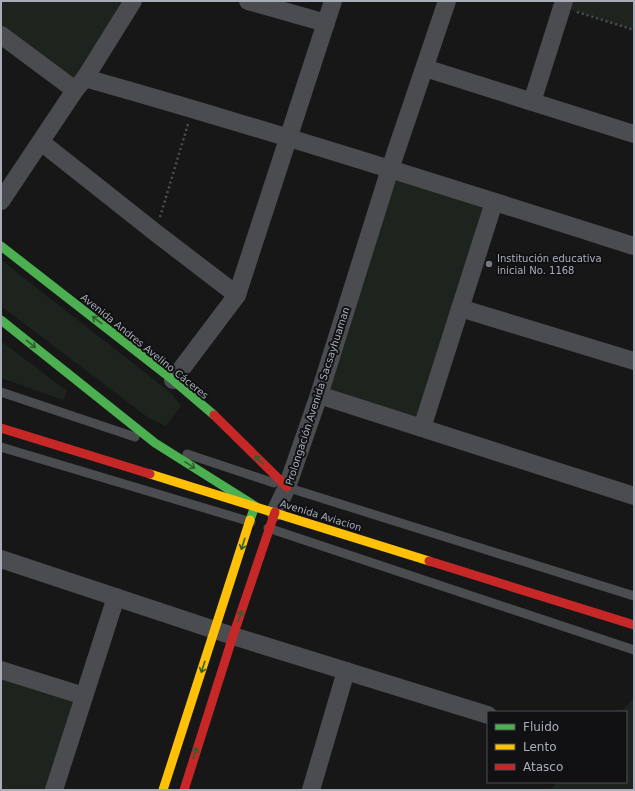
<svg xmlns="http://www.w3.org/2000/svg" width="635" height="791" viewBox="0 0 635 791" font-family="'DejaVu Sans',sans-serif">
  <rect width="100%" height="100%" fill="#171717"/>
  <g fill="#1d241e">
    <path d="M1,1H128L75,85L1,30Z"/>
    <path d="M564,1H634V30L562,7Z"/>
    <path d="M390,169L494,202L422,428L319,395Z"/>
    <path d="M1,260L171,393L181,406L166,426L150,419L1,306Z"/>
    <path d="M1,341L67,391L63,400L1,378Z"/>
    <path d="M1,669L84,696L54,790H1Z"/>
    <path d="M634,698V790H550L557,782H626V712H621Z"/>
  </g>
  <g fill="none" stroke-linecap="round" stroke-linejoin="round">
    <g stroke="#4d4e52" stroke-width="2.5" stroke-dasharray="2 3" stroke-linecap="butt">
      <path d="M577,12L634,30"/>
      <path d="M160,217L188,124"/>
    </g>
    <g stroke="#4b4c50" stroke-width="9">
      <path d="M1,392L135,437"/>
      <path d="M1,447L251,522"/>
      <path d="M187,454L274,483"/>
      <path d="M286,487L634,596"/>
      <path d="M268,528L634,650"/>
    </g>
    <g stroke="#4b4c50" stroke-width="18">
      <path d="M248,1L326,23"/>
      <path d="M1,35L75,90"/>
      <path d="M425,68L634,134"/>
      <path d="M85,78C269,130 451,188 634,246"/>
      <path d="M532,102L564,1"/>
      <path d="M41,142L156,233L237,295"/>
      <path d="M1,201L75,90L85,78L133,1"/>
      <path d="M460,308L634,361"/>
      <path d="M173,380L237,295L333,1"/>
      <path d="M319,395L634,496"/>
      <path d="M422,428L494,202"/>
      <path d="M275,512L287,487L319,395L390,169L447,1"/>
      <path d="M1,559L233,636L488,715"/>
      <path d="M1,670L84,696"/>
      <path d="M54,790L116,597"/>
      <path d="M311,790L346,671"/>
    </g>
    <g stroke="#4caf50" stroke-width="9">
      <path d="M1,246L173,380L214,415"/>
      <path d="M1,320L155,443L255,506L250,520"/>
    </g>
    <g stroke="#ffc107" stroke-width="9">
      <path d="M150,474L429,561"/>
      <path d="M163,790L250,520"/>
    </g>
    <g stroke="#c62828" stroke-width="9">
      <path d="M214,415L287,487"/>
      <path d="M1,428L150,474"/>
      <path d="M429,561L634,625"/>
      <path d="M184,790L233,636L275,512"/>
    </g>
  </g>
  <defs><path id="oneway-shaft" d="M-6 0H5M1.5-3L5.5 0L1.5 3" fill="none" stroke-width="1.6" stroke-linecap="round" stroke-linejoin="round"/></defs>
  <g stroke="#2e6032">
    <use href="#oneway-shaft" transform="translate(97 320) rotate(-142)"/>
    <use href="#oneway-shaft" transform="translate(31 344) rotate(39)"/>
    <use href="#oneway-shaft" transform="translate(259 460) rotate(-136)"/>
    <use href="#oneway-shaft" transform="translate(190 465) rotate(32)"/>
    <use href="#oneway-shaft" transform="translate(243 544) rotate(108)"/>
    <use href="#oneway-shaft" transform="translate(240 616) rotate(-71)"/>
    <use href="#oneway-shaft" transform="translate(203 667) rotate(108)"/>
    <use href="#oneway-shaft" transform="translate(195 753) rotate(-72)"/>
  </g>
  <circle fill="#757880" stroke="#111113" stroke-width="1.5" cx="489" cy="264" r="4"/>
  <g text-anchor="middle" stroke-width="4" stroke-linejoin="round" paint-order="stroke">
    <g font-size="10" fill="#a8adb8" stroke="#111113" text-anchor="start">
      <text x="497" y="262">Institución educativa<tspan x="497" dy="12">inicial No. 1168</tspan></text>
    </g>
    <g font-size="10" fill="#a8adb8" stroke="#111113">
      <text transform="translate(145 346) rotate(39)" y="4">Avenida Andres Avelino Cáceres</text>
      <text transform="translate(317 396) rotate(-72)" y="4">Prolongación Avenida Sacsayhuaman</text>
      <text transform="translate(321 515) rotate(17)" y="4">Avenida Aviacion</text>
    </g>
  </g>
  <rect width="635" height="791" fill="none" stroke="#a8adb8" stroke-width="4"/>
  <rect x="487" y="711" width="140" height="72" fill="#111113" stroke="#4d4f55"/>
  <rect x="495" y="724" width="20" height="6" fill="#4caf50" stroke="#4d4f55"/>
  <text x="523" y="731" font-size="12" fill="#a8adb8">Fluido</text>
  <rect x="495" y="744" width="20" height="6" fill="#ffc107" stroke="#4d4f55"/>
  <text x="523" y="751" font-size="12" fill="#a8adb8">Lento</text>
  <rect x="495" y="764" width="20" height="6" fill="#c62828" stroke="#4d4f55"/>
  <text x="523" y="771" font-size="12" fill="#a8adb8">Atasco</text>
</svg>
